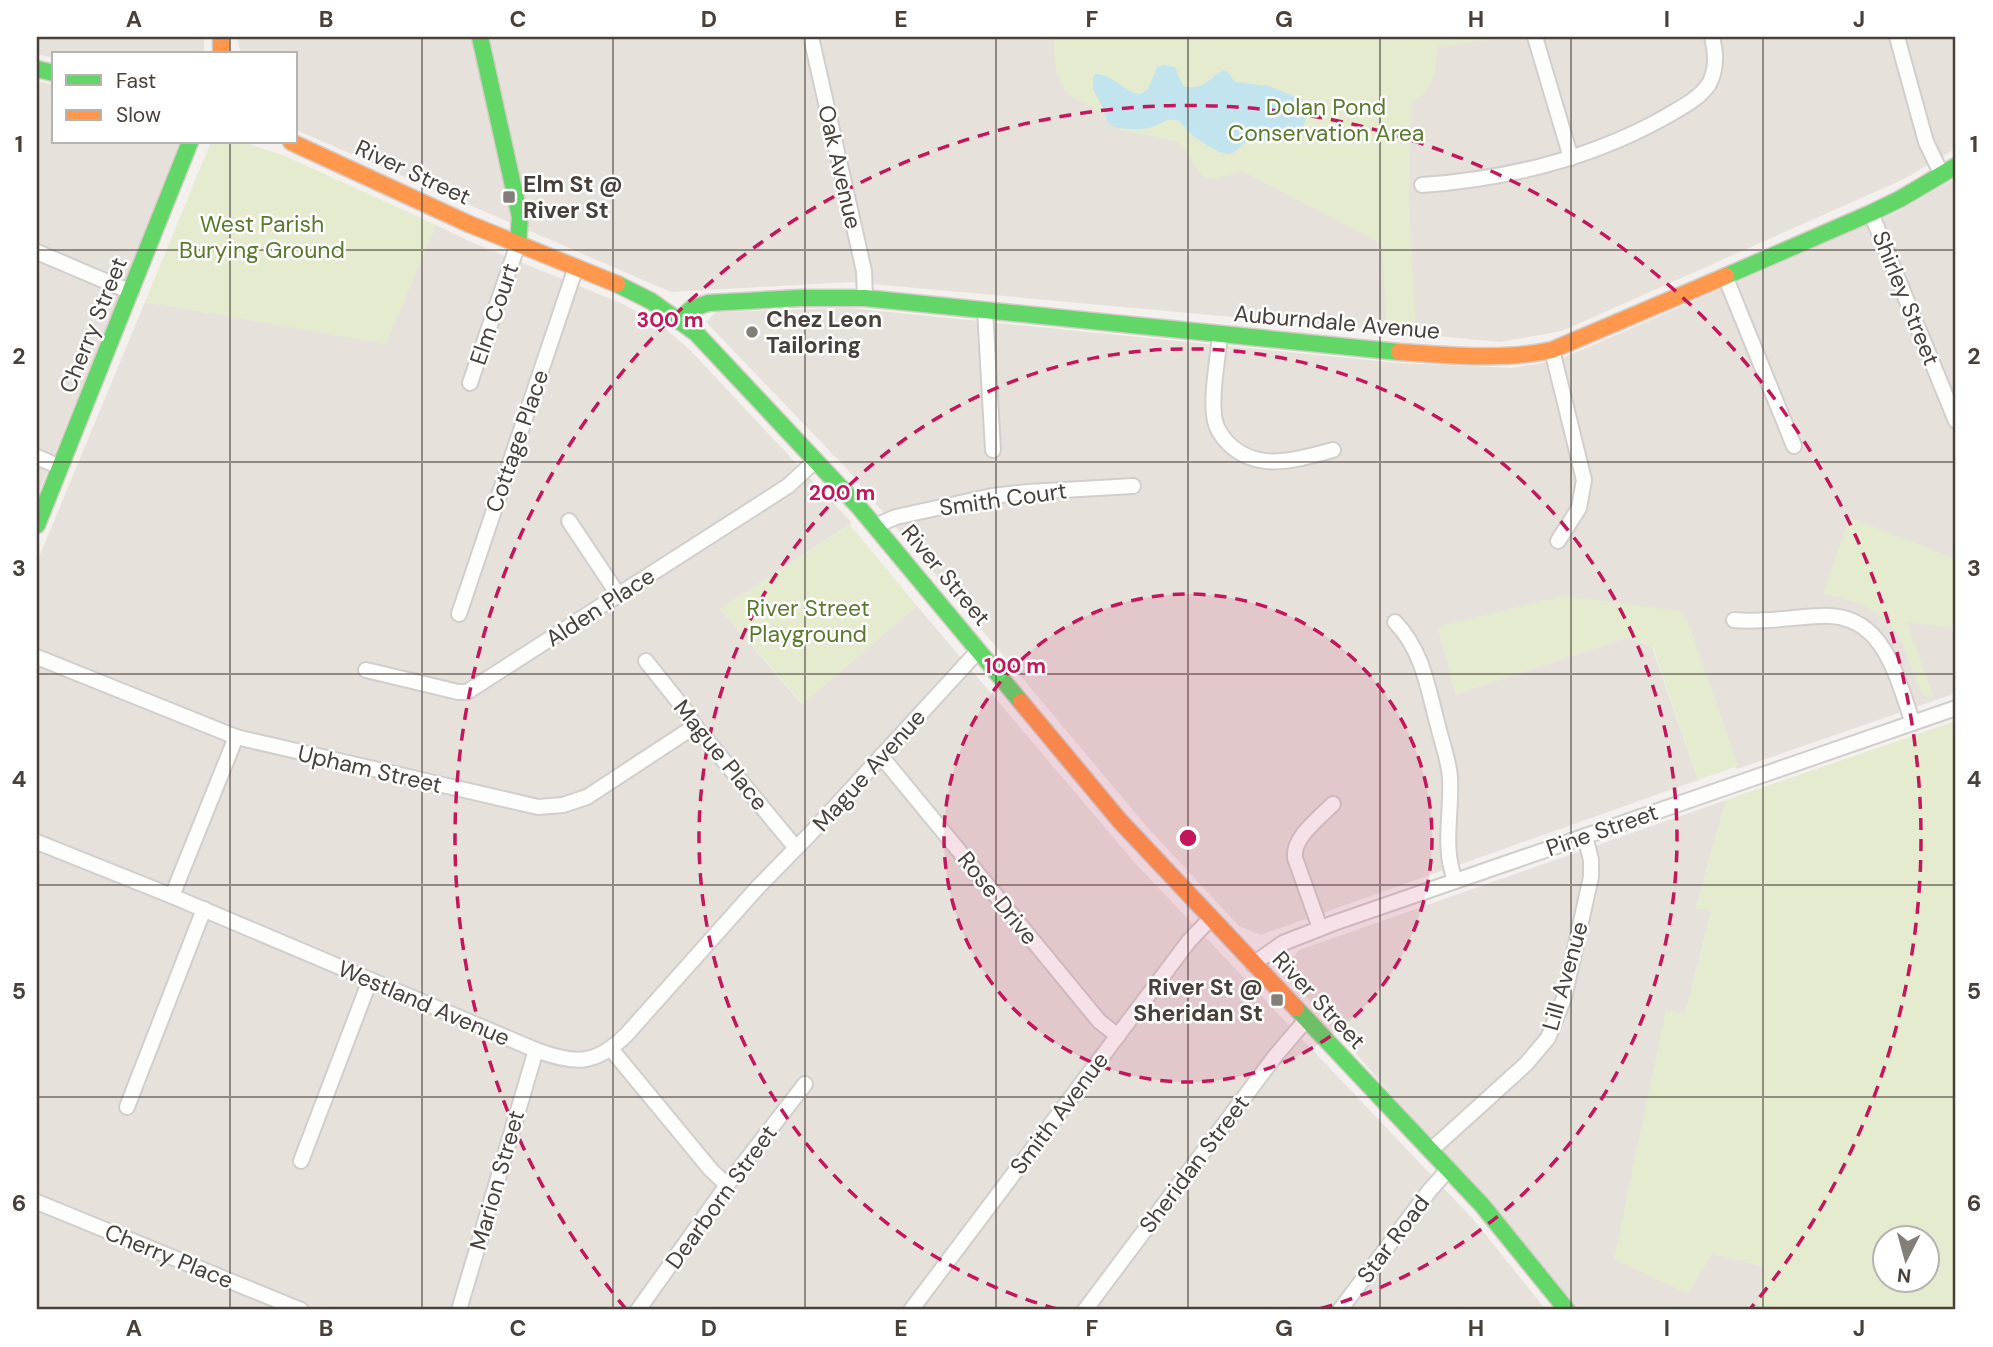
<svg xmlns="http://www.w3.org/2000/svg" width="1993" height="1347" viewBox="0 0 1993 1347" font-family="'DM Sans',sans-serif">
  <rect width="100%" height="100%" fill="#f3f0ed"/>
  <g fill="#e7e1db">
    <path d="M37,37H204V49L203,54H54V58L37,54Z"/>
    <path d="M237,37H1956V148L1904,179L1562,331L1500,342L1417,334H1387L1386,331L850,282L671,292L296,130V54H241Z"/>
    <path d="M37,81L54,85V142H182L37,497Z"/>
    <path d="M1956,178V693L1737,769L1690,628L1680,611L1438,627L1456,694L1628,637L1652,647L1698,780L1261,935L1239,926L1147,827L847,469L706,322L716,312L849,308L1398,363L1513,368L1554,361L1584,349L1899,211Z"/>
    <path d="M436,225L471,242L623,304L661,325L690,350L852,523L720,609L802,704L917,606L1135,863L1473,1219L1546,1310H37V562L145,302L385,343Z"/>
    <path d="M1726,800L1696,909H1712L1685,1015L1666,1010L1712,1254L1765,1266L1757,1310H1579L1290,978L1289,961L1299,950Z"/>
  </g>
  <g fill="#e5ebcf" fill-rule="evenodd">
    <path d="M1055,37H1511L1437,47C1437,71 1434,92 1411,102L1409,201L1416,335L1387,334L1382,244L1242,171C1191,190 1205,169 1178,142L1120,130L1109,77L1093,89L1104,110L1106,121C1095,106 1089,107 1075,98C1055,87 1053,57 1055,37Z"/>
    <path d="M211,142H243L285,156L436,225L386,344L145,302Z"/>
    <path d="M1850,518L1956,559V629L1907,622L1933,697H1928L1922,694C1914,678 1910,660 1902,643C1887,611 1856,599 1823,594Z"/>
    <path d="M850,525L917,606L803,704L720,609Z"/>
    <path d="M1564,596L1680,611L1690,628L1738,766L1698,780L1653,647L1628,637L1456,694L1438,627Z"/>
    <path d="M1956,721V1310H1757L1765,1266L1712,1254L1688,1294L1614,1259L1666,1010L1685,1015L1712,910L1696,909L1726,800ZM1884,1238H1926V1280H1884Z"/>
  </g>
  <path fill="#c1e4ee" d="M1164,65L1175,67L1183,86C1202,91 1209,79 1223,70L1228,72L1235,82L1269,86L1303,100L1309,113L1302,129L1289,142H1246C1240,146 1235,154 1228,154C1221,155 1194,138 1189,132C1184,127 1183,123 1177,120C1167,119 1164,122 1155,126C1143,131 1119,130 1108,124L1104,110L1093,89V77L1096,74C1115,75 1123,92 1140,94L1148,89L1157,67Z"/>
  <g fill="none" stroke-linecap="round" stroke-linejoin="round">
    <g stroke="#d1cecb" stroke-width="18">
      <g id="street">
        <path d="M811,37L864,271L865,298"/>
        <path d="M1535,37L1571,158"/>
        <path d="M1897,37L1926,142L1942,175"/>
        <path d="M1422,185C1508,179 1591,159 1667,116C1682,107 1699,99 1709,84C1717,69 1716,52 1712,37"/>
        <path d="M1871,213L1956,421"/>
        <path d="M37,252L131,292"/>
        <path d="M1725,276L1794,446"/>
        <path d="M985,310L993,450"/>
        <path d="M1220,334C1218,360 1210,397 1215,421C1217,430 1223,438 1229,444C1259,473 1298,459 1333,450"/>
        <path d="M1552,350L1584,480L1579,508L1558,541"/>
        <path d="M470,383L518,244"/>
        <path d="M37,457L60,467"/>
        <path d="M569,521L619,596"/>
        <path d="M875,526L896,517L992,496L1028,492L1133,486"/>
        <path d="M459,614L576,267"/>
        <path d="M1734,620C1764,623 1791,617 1820,616C1884,612 1896,676 1913,723"/>
        <path d="M1395,622C1423,651 1428,689 1438,726C1442,743 1449,761 1450,778C1452,813 1442,847 1455,880"/>
        <path d="M37,657L236,737L538,807L563,805L587,797L695,726"/>
        <path d="M646,661L685,710L695,726L796,848"/>
        <path d="M366,670L458,692H467L788,486L816,460"/>
        <path d="M881,756L1099,1021L1118,1036"/>
        <path d="M37,842L172,896L536,1050C576,1065 596,1065 627,1034L758,887L811,833L978,651"/>
        <path d="M172,896L236,737"/>
        <path d="M1320,928L1295,858C1292,838 1319,818 1333,804"/>
        <path d="M1253,964L1283,943L1334,923L1956,708"/>
        <path d="M611,1049L711,1170L727,1185"/>
        <path d="M127,1107L204,909"/>
        <path d="M1430,1151L1526,1064L1548,1038L1564,998L1591,877V860L1585,836"/>
        <path d="M301,1161L370,980"/>
        <path d="M37,1202L301,1310"/>
        <path d="M459,1310L536,1050"/>
        <path d="M638,1310L727,1185L805,1084"/>
        <path d="M911,1310L1189,941L1210,919"/>
        <path d="M1085,1310L1276,1055L1306,1020"/>
        <path d="M1340,1310L1430,1190L1448,1170"/>
      </g>
    </g>
    <g stroke="#d3cdc6" stroke-width="19">
      <g id="fast">
        <path d="M480,37L520,217L518,244"/>
        <path d="M37,69L54,73"/>
        <path d="M1726,276L1871,213L1900,199L1956,166"/>
        <path d="M617,284L651,301L696,333L858,506L1021,702"/>
        <path d="M680,320L691,309L708,303L800,298H865L1399,352"/>
        <path d="M37,525L190,142"/>
        <path d="M1296,1008L1482,1205L1567,1310"/>
      </g>
    </g>
    <g stroke="#d3cdc6" stroke-width="19">
      <g id="slow">
        <path d="M221,37V54"/>
        <path d="M291,142L469,224L617,284"/>
        <path d="M1399,352C1450,355 1502,361 1552,350L1726,276"/>
        <path d="M1021,702L1120,821L1296,1008"/>
      </g>
    </g>
    <use href="#street" stroke="#fdfdfc" stroke-width="14"/>
    <use href="#fast" stroke="#63d668" stroke-width="16"/>
    <use href="#slow" stroke="#ff974d" stroke-width="16"/>
  </g>
  <path fill="none" stroke="#494039" stroke-width="2" stroke-opacity="0.55" d="M230,37V54M422,37V1310M613,37V1310M805,37V1310M996,37V1310M1188,37V1310M1380,37V1310M1571,37V1310M1763,37V1310M230,142V1310M37,250H1956M37,462H1956M37,674H1956M37,885H1956M37,1097H1956"/>
  <circle cx="1188" cy="838" r="244" fill="#c2185b" fill-opacity=".12"/>
  <g fill="none" stroke="#c2185b" stroke-width="3.5" stroke-dasharray="12 9">
    <circle cx="1188" cy="838" r="244"/>
    <path d="M1057 1309A489 489 0 1 1 1319 1309"/>
    <path d="M626 1309A733 733 0 1 1 1750 1309"/>
  </g>
  <g fill="#847e78" stroke="#fff" stroke-width="2.5">
    <rect x="502" y="190" width="14" height="14" rx="3.5"/>
    <circle cx="752" cy="332" r="7"/>
    <rect x="1270" y="993" width="14" height="14" rx="3.5"/>
  </g>
  <g text-anchor="middle" stroke-width="5" stroke-linejoin="round" paint-order="stroke">
    <g font-size="23" fill="#597a2d" stroke="#fff">
      <text x="1326" y="115">Dolan Pond<tspan x="1326" dy="26">Conservation Area</tspan></text>
      <text x="262" y="232">West Parish<tspan x="262" dy="26">Burying Ground</tspan></text>
      <text x="808" y="616">River Street<tspan x="808" dy="26">Playground</tspan></text>
    </g>
    <g font-size="23" fill="#494039" stroke="#fff">
      <text transform="translate(840 167) rotate(77)" y="8">Oak Avenue</text>
      <text transform="translate(413 172) rotate(25)" y="8">River Street</text>
      <text transform="translate(1906 298) rotate(68)" y="8">Shirley Street</text>
      <text transform="translate(494 314) rotate(-71)" y="8">Elm Court</text>
      <text transform="translate(1337 322) rotate(5)" y="8">Auburndale Avenue</text>
      <text transform="translate(93 325) rotate(-68)" y="8">Cherry Street</text>
      <text transform="translate(517 441) rotate(-71)" y="8">Cottage Place</text>
      <text transform="translate(1003 499) rotate(-8)" y="8">Smith Court</text>
      <text transform="translate(946 575) rotate(50)" y="8">River Street</text>
      <text transform="translate(600 607) rotate(-33)" y="8">Alden Place</text>
      <text transform="translate(721 755) rotate(51)" y="8">Mague Place</text>
      <text transform="translate(370 769) rotate(13)" y="8">Upham Street</text>
      <text transform="translate(869 770) rotate(-48)" y="8">Mague Avenue</text>
      <text transform="translate(1602 830) rotate(-19)" y="8">Pine Street</text>
      <text transform="translate(998 898) rotate(51)" y="8">Rose Drive</text>
      <text transform="translate(1565 976) rotate(-74)" y="8">Lill Avenue</text>
      <text transform="translate(1319 1000) rotate(47)" y="8">River Street</text>
      <text transform="translate(424 1003) rotate(23)" y="8">Westland Avenue</text>
      <text transform="translate(1059 1113) rotate(-53)" y="8">Smith Avenue</text>
      <text transform="translate(1194 1164) rotate(-53)" y="8">Sheridan Street</text>
      <text transform="translate(497 1180) rotate(-74)" y="8">Marion Street</text>
      <text transform="translate(721 1197) rotate(-54)" y="8">Dearborn Street</text>
      <text transform="translate(1393 1239) rotate(-53)" y="8">Star Road</text>
      <text transform="translate(169 1256) rotate(22)" y="8">Cherry Place</text>
    </g>
    <g font-size="23" font-weight="bold" fill="#494039" stroke="#fff" text-anchor="start">
      <text x="523" y="192">Elm St @<tspan x="523" dy="26">River St</tspan></text>
      <text x="766" y="327">Chez Leon<tspan x="766" dy="26">Tailoring</tspan></text>
      <text x="1263" y="995" text-anchor="end">River St @<tspan x="1263" dy="26">Sheridan St</tspan></text>
    </g>
  </g>
  <circle cx="1188" cy="838" r="10" fill="#c2185b" stroke="#fff" stroke-width="3.5"/>
  <g font-size="21" text-anchor="middle" font-weight="bold" fill="#c2185b" stroke="#fff" stroke-width="5" stroke-linejoin="round" paint-order="stroke">
    <text x="670" y="327">300 m</text>
    <text x="842" y="500">200 m</text>
    <text x="1015" y="673">100 m</text>
  </g>
  <rect width="1993" height="1347" fill="none" stroke="#ffffff" stroke-width="77"/>
  <rect x="52" y="52" width="245" height="91" fill="#ffffff" stroke="#b6b3b0" stroke-width="2"/>
  <rect x="66" y="75" width="35" height="10" fill="#63d668" stroke="#b6b3b0" stroke-width="2"/>
  <text x="116" y="88" font-size="21" fill="#494039">Fast</text>
  <rect x="66" y="110" width="35" height="10" fill="#ff974d" stroke="#b6b3b0" stroke-width="2"/>
  <text x="116" y="122" font-size="21" fill="#494039">Slow</text>
  <g transform="translate(1906 1259) rotate(186)"><circle r="33" fill="#ffffff" stroke="#b6b3b0" stroke-width="2"/>
  <path d="M0-5L12 26L0 18L-12 26Z" fill="#847e78"/>
  <text y="-10" font-size="19" font-weight="bold" text-anchor="middle" fill="#494039">N</text>
  </g>
  <rect x="38" y="38" width="1916" height="1270" fill="none" stroke="#494039" stroke-width="2.5"/>
  <g font-size="23" text-anchor="middle" font-weight="bold" fill="#494039">
    <text x="134" y="27">A</text>
    <text x="326" y="27">B</text>
    <text x="518" y="27">C</text>
    <text x="709" y="27">D</text>
    <text x="901" y="27">E</text>
    <text x="1092" y="27">F</text>
    <text x="1284" y="27">G</text>
    <text x="1476" y="27">H</text>
    <text x="1667" y="27">I</text>
    <text x="1859" y="27">J</text>
    <text x="19" y="152">1</text>
    <text x="1974" y="152">1</text>
    <text x="19" y="364">2</text>
    <text x="1974" y="364">2</text>
    <text x="19" y="576">3</text>
    <text x="1974" y="576">3</text>
    <text x="19" y="787">4</text>
    <text x="1974" y="787">4</text>
    <text x="19" y="999">5</text>
    <text x="1974" y="999">5</text>
    <text x="19" y="1211">6</text>
    <text x="1974" y="1211">6</text>
    <text x="134" y="1336">A</text>
    <text x="326" y="1336">B</text>
    <text x="518" y="1336">C</text>
    <text x="709" y="1336">D</text>
    <text x="901" y="1336">E</text>
    <text x="1092" y="1336">F</text>
    <text x="1284" y="1336">G</text>
    <text x="1476" y="1336">H</text>
    <text x="1667" y="1336">I</text>
    <text x="1859" y="1336">J</text>
  </g>
</svg>
